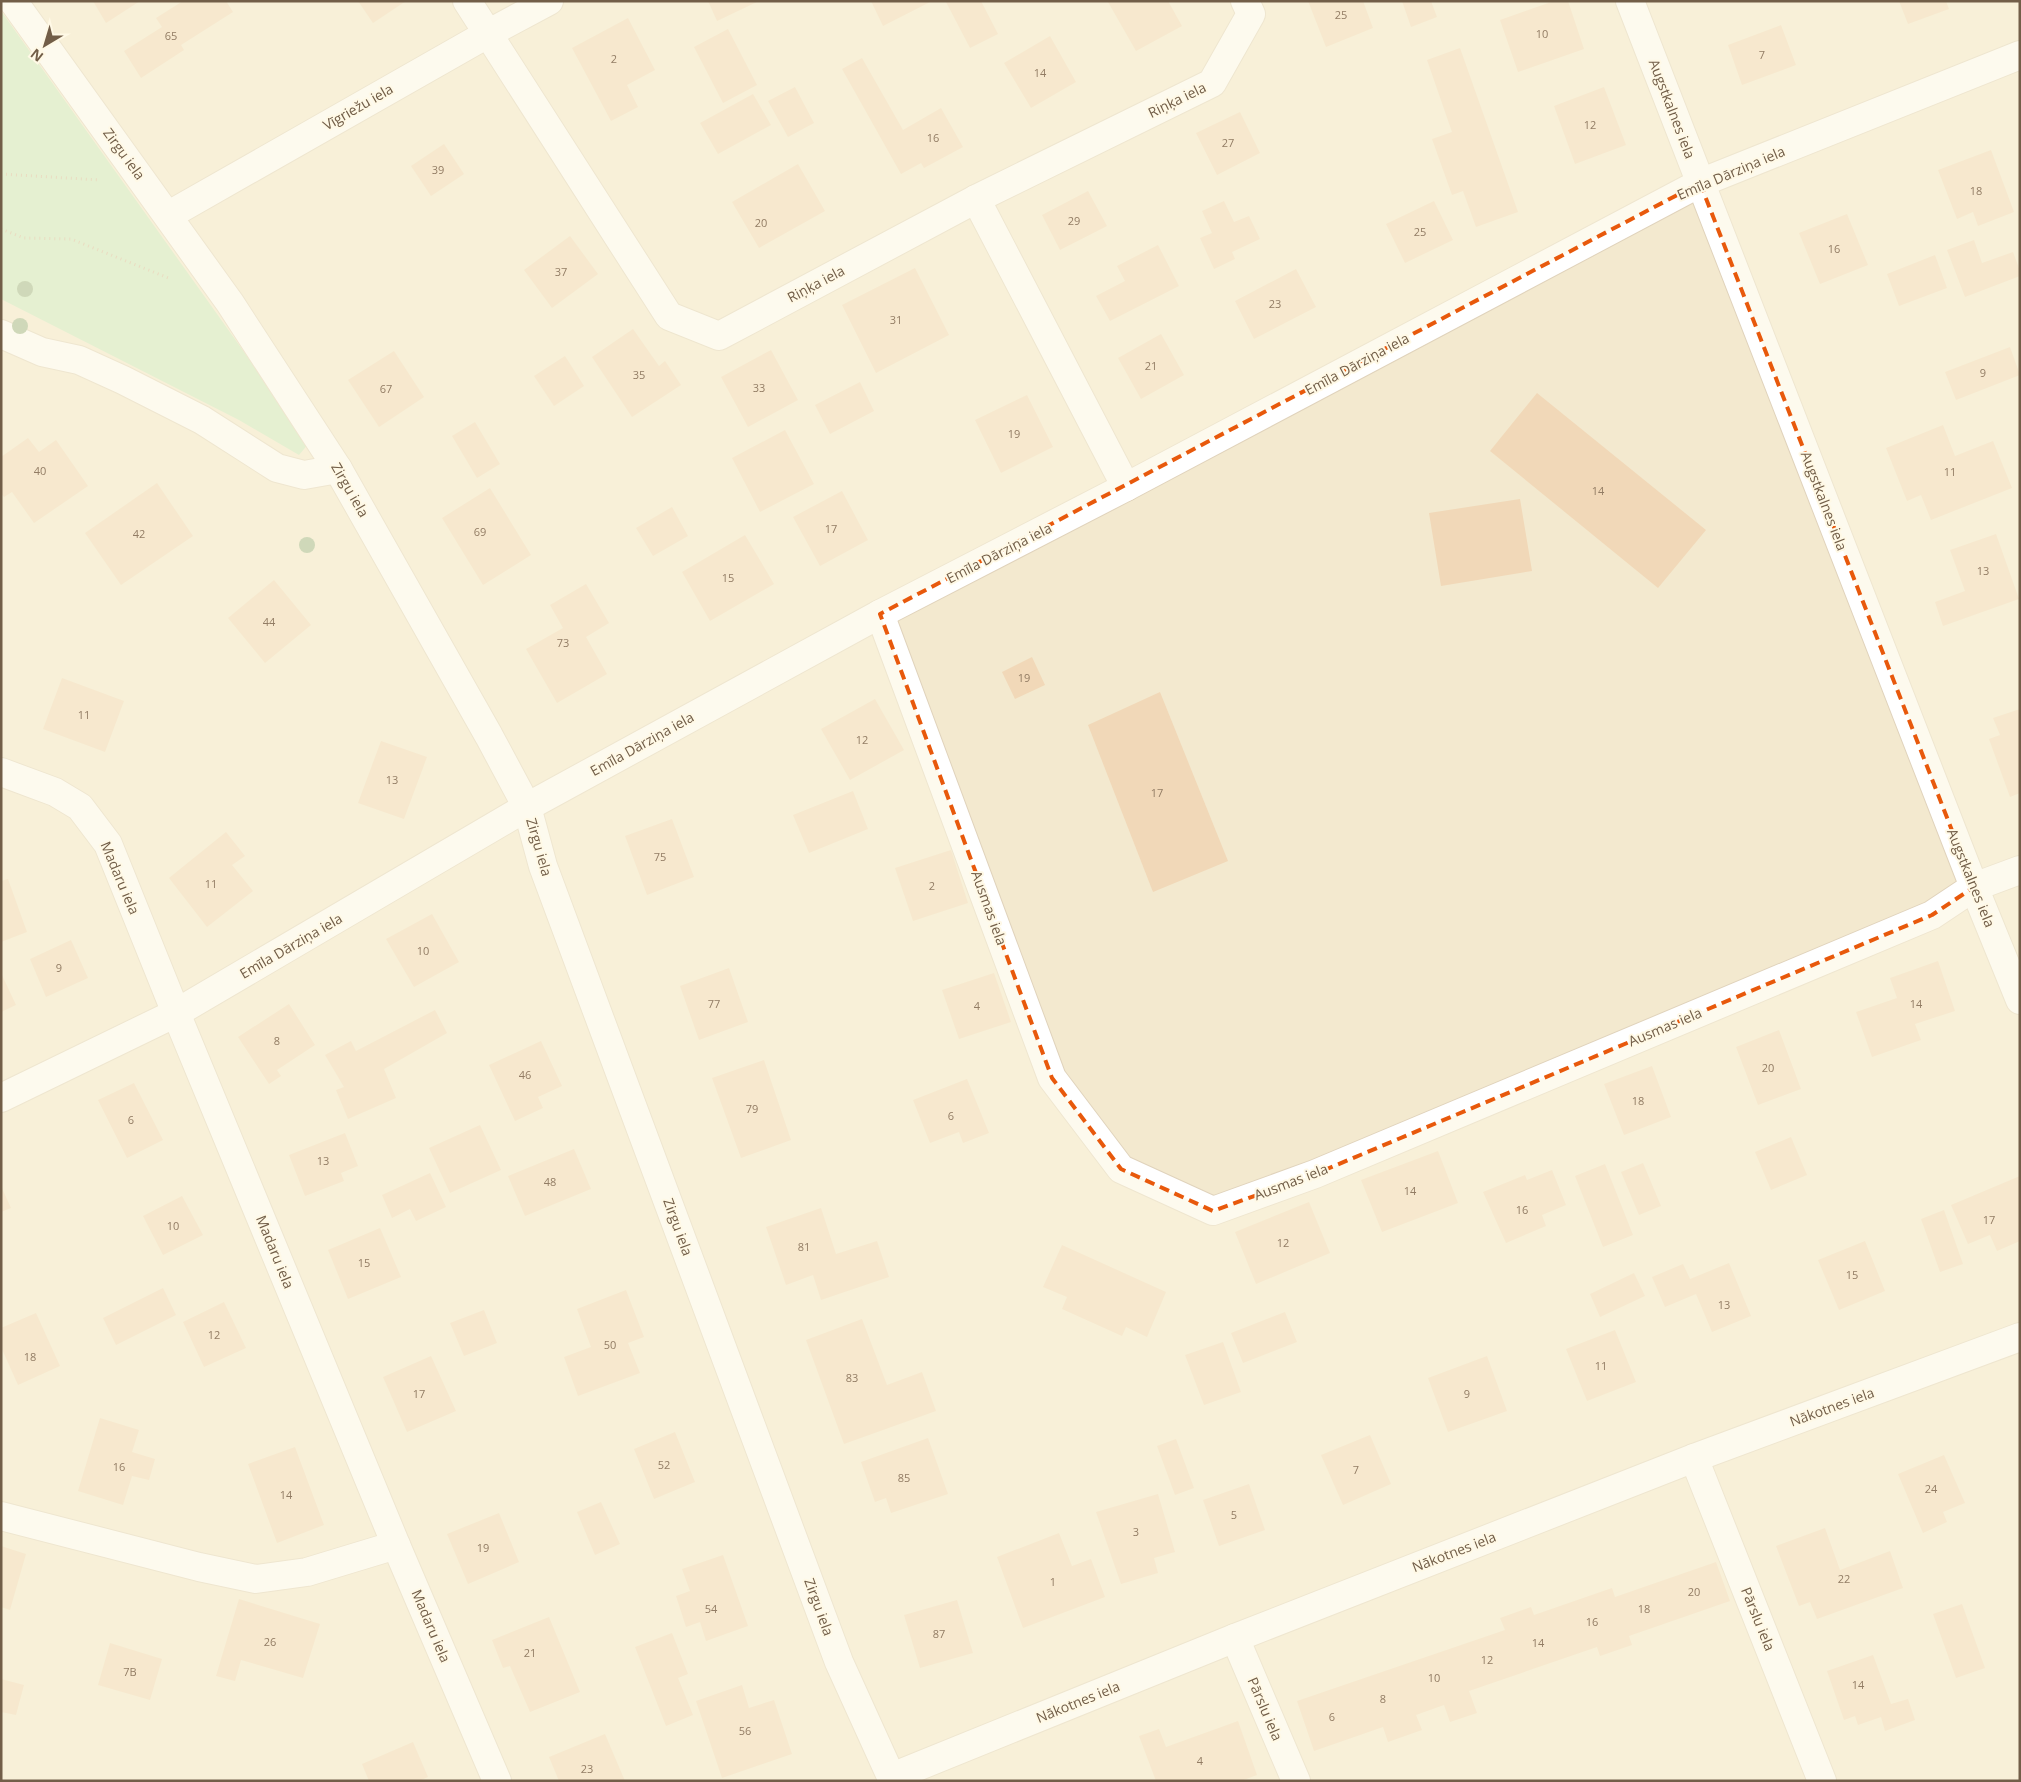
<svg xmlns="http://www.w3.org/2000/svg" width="2021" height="1782" viewBox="0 0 2021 1782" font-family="'Open Sans',sans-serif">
  <rect width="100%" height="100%" fill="#fcf6e0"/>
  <rect fill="#f3e9cf" x="1" y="1" width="2019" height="1780"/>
  <path fill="#c9e9bf" d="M1,11L309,443L299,455L239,420L1,299Z"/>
  <g fill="#f1d8b8">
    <path d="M93,1H140L106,23Z"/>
    <path d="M183,1H226L233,12L181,45L184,50L141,78L124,51L162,27L156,18Z"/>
    <path d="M358,1H406L373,23Z"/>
    <path d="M708,1H759L717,21Z"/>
    <path d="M871,1H932L883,26Z"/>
    <path d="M948,1H981L998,34L970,48L946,2Z"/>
    <path d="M1168,1L1182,26L1136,51L1108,2Z"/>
    <path d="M1308,1H1363L1373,28L1326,47Z"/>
    <path d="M1402,1H1431L1437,17L1411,27Z"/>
    <path d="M1554,1H1568L1584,49L1518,72L1500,20Z"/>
    <path d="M1899,1H1946L1949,9L1908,24Z"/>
    <path d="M628,18L655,70L627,85L638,107L611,121L572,48Z"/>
    <path d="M1781,25L1796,65L1742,85L1728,45Z"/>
    <path d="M728,29L757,85L723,103L694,47Z"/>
    <path d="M1050,36L1076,82L1031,108L1004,63Z"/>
    <path d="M1460,48L1518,212L1476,227L1463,191L1452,195L1432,139L1452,132L1427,60Z"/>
    <path d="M862,58L903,130L941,108L963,147L924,168L921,163L901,174L842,69Z"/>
    <path d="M795,87L814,123L788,137L768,101Z"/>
    <path d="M1604,87L1626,145L1575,164L1554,106Z"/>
    <path d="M753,94L771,125L718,154L700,123Z"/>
    <path d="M1240,112L1260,153L1217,175L1196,133Z"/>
    <path d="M444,144L464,174L431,196L411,166Z"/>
    <path d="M1991,150L2014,212L1978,226L1973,212L1957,219L1938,170Z"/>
    <path d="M798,164L825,211L759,248L732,202Z"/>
    <path d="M1088,191L1107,226L1060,250L1042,215Z"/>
    <path d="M1224,201L1234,222L1249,216L1260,239L1232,252L1235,259L1214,269L1200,238L1212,233L1202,211Z"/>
    <path d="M1434,201L1453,240L1405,263L1386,224Z"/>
    <path d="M1847,214L1868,265L1820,284L1799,233Z"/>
    <path d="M570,236L598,274L552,308L524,270Z"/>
    <path d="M1974,240L1982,263L2013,252L2020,271V276L1965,297L1947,250Z"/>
    <path d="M1158,245L1179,286L1110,321L1096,296L1125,281L1117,266Z"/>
    <path d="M1935,255L1947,288L1899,306L1887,274Z"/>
    <path d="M915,268L949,335L876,373L842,305Z"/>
    <path d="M1296,269L1316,307L1254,339L1235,301Z"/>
    <path d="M633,329L659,366L665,361L681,385L632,417L592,357Z"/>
    <path d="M1161,334L1184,375L1141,399L1118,358Z"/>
    <path d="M2010,347L2020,375L1956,400L1945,372Z"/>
    <path d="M771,350L798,400L748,427L721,377Z"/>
    <path d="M394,351L424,397L379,427L348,380Z"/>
    <path d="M565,356L584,386L554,406L534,376Z"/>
    <path d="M860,382L874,411L830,434L815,405Z"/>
    <path d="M1537,393L1706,530L1658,588L1490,451Z"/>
    <path d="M1027,395L1053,447L1001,473L975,420Z"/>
    <path d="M475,422L500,464L477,478L452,436Z"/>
    <path d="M1943,425L1955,456L1993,441L2012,488L1931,520L1921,495L1907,501L1886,448Z"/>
    <path d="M785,430L814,484L760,512L732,458Z"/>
    <path d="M28,438L39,452L56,440L88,486L34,523L12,492L4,497L1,493V457Z"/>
    <path d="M157,483L193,536L121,585L85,533Z"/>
    <path d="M490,488L531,555L483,585L442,518Z"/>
    <path d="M842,491L868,540L820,566L793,517Z"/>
    <path d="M1520,499L1532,571L1441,586L1429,513Z"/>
    <path d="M672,507L688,536L653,556L636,528Z"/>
    <path d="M1996,534L2019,599L1943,626L1935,602L1965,591L1950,550Z"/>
    <path d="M745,535L774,584L710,621L682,572Z"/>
    <path d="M274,580L311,625L265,663L228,618Z"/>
    <path d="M586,584L609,623L586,637L607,674L557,703L526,649L563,628L550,605Z"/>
    <path d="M1032,657L1045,685L1015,699L1002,672Z"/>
    <path d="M62,678L124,701L105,752L43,729Z"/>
    <path d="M1160,692L1228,861L1153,892L1088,725Z"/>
    <path d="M875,699L904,750L850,780L821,729Z"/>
    <path d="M2020,709V793L2010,797L1989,739L2000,735L1993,718Z"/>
    <path d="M381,741L427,757L404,819L358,803Z"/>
    <path d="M853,791L868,829L809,853L793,815Z"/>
    <path d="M672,819L694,877L647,895L625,836Z"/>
    <path d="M226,832L245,856L232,865L253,891L207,927L169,878Z"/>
    <path d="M951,850L968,903L913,921L895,868Z"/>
    <path d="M8,879L27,932L1,942V881Z"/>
    <path d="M432,914L459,962L414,987L386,939Z"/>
    <path d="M71,940L88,978L46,997L30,959Z"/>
    <path d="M1938,961L1955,1011L1915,1024L1921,1040L1872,1057L1856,1012L1897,998L1890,978Z"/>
    <path d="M729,968L748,1022L699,1040L680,986Z"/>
    <path d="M1,973L16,1005L1,1012Z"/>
    <path d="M994,973L1011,1022L959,1039L942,990Z"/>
    <path d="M289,1004L315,1045L277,1070L281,1076L269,1084L238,1037Z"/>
    <path d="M435,1010L447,1033L384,1069L396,1098L348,1119L336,1090L344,1087L325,1055L351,1041L356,1051Z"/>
    <path d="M1779,1030L1801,1089L1758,1105L1736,1047Z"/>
    <path d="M541,1041L562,1086L538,1097L543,1108L515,1121L489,1065Z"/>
    <path d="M764,1060L791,1140L741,1158L712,1078Z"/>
    <path d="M1652,1066L1671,1117L1624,1135L1604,1084Z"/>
    <path d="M967,1079L989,1133L963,1143L959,1132L930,1143L913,1100Z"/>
    <path d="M134,1083L163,1140L127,1158L98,1100Z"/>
    <path d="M480,1125L501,1170L450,1193L429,1148Z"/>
    <path d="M345,1133L358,1166L341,1173L344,1181L305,1196L289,1155Z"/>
    <path d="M1791,1137L1807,1175L1771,1190L1755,1152Z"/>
    <path d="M574,1149L591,1189L525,1216L508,1176Z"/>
    <path d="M1438,1151L1458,1203L1382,1232L1361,1180Z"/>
    <path d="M1643,1163L1661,1206L1639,1215L1621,1172Z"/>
    <path d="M1605,1164L1633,1235L1603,1247L1575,1176Z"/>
    <path d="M1552,1170L1566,1205L1542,1215L1546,1226L1506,1243L1483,1192L1525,1175L1527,1180Z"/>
    <path d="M430,1173L446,1207L416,1221L410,1209L392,1218L382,1195Z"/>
    <path d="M2020,1176V1241L1997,1251L1990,1235L1968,1244L1951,1205Z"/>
    <path d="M1,1186L11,1208L1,1212Z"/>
    <path d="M182,1196L203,1235L163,1255L143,1216Z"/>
    <path d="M1309,1202L1330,1253L1256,1284L1235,1232Z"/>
    <path d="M821,1208L836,1254L877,1241L889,1277L821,1300L813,1275L786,1285L766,1227Z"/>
    <path d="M1944,1210L1963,1264L1940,1272L1921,1219Z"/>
    <path d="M380,1228L401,1277L348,1299L328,1250Z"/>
    <path d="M1865,1241L1885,1291L1839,1310L1818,1260Z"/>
    <path d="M1062,1245L1166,1292L1147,1337L1126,1327L1122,1336L1062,1309L1067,1297L1043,1287Z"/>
    <path d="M1729,1263L1751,1316L1712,1332L1696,1294L1665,1307L1652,1277L1683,1264L1690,1279Z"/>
    <path d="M1634,1273L1645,1296L1600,1317L1590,1294Z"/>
    <path d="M163,1288L176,1315L116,1345L103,1318Z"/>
    <path d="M626,1290L644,1337L628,1343L640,1373L578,1396L564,1357L591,1347L577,1309Z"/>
    <path d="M224,1302L246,1348L204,1367L183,1322Z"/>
    <path d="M484,1310L497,1343L464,1356L450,1323Z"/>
    <path d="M1285,1312L1297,1342L1243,1363L1231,1333Z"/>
    <path d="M36,1313L60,1366L18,1385L1,1347V1328Z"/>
    <path d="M862,1319L887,1385L922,1372L936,1411L844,1444L806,1340Z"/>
    <path d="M1615,1330L1636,1382L1587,1401L1566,1349Z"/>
    <path d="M1223,1342L1241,1392L1204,1405L1185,1355Z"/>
    <path d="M431,1356L456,1411L407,1432L383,1377Z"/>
    <path d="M1487,1356L1507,1411L1448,1432L1428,1378Z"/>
    <path d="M100,1418L139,1430L132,1452L155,1459L149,1480L132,1476L123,1505L78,1491Z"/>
    <path d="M675,1432L695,1482L654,1499L634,1449Z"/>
    <path d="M1370,1435L1391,1484L1343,1505L1321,1455Z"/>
    <path d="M928,1438L948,1494L891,1513L886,1498L875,1502L861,1462Z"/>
    <path d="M1176,1439L1194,1488L1175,1495L1157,1446Z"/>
    <path d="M295,1447L324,1525L277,1543L248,1464Z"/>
    <path d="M1944,1455L1965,1503L1943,1512L1947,1522L1923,1533L1898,1474Z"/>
    <path d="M1249,1484L1265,1530L1219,1546L1203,1500Z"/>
    <path d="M1158,1494L1175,1552L1154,1558L1158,1573L1121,1584L1096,1512Z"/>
    <path d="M601,1502L620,1544L595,1555L577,1512Z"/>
    <path d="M499,1513L519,1562L468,1584L447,1534Z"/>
    <path d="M1825,1528L1840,1570L1890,1551L1903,1588L1817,1619L1810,1602L1799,1606L1776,1546Z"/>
    <path d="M1059,1533L1072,1566L1091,1559L1105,1597L1023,1628L997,1557Z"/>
    <path d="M1,1546L26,1554L10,1610L1,1607Z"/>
    <path d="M723,1555L748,1626L706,1641L700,1622L686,1627L676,1596L690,1591L682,1569Z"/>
    <path d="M1716,1562L1730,1601L1629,1636L1632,1645L1600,1656L1597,1647L1469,1691L1477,1713L1450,1722L1444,1705L1416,1715L1422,1730L1388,1742L1383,1727L1314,1751L1297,1701L1505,1630L1500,1618L1531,1607L1534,1615L1612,1588L1615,1597Z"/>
    <path d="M239,1599L320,1624L303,1678L241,1660L235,1681L216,1676Z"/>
    <path d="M957,1600L973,1653L920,1668L904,1615Z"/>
    <path d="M1962,1604L1985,1668L1956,1678L1933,1614Z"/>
    <path d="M549,1617L580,1692L530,1712L510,1666L503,1668L492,1640Z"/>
    <path d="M672,1633L688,1674L678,1678L693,1715L666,1726L635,1647Z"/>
    <path d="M110,1643L162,1659L150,1700L98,1685Z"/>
    <path d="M1873,1655L1891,1704L1908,1699L1915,1720L1885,1731L1881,1717L1858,1725L1855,1716L1844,1720L1827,1671Z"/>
    <path d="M1,1679L24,1685L16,1715L1,1712Z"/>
    <path d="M742,1685L749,1708L774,1700L792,1754L722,1778L696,1701Z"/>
    <path d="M1238,1721L1257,1775L1241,1781H1156L1139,1736L1159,1729L1166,1747Z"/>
    <path d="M605,1734L625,1781H559L549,1757Z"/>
    <path d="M413,1742L428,1777L419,1781H369L362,1764Z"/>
  </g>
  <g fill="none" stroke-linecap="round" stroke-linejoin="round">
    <g stroke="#e0d3bc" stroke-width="30">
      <g id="minor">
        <path d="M13,1L230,303L338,469L489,736L527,807L543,866L839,1662L893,1781"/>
        <path d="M467,1L669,316L719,336L976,199L1212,83L1251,14L1245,1"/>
        <path d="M1630,1L1974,887L2020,1000"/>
        <path d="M976,199L1126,487"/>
        <path d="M169,215L489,33L549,1"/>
        <path d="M1,334L42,352L79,360L123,380L202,420L277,468L304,475L338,469"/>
        <path d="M880,614L1052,1078L1121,1169L1213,1211L1315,1174L1932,915L1974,887L2020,870"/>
        <path d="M1,772L55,792L80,807L108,844L176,1013L396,1545L497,1781"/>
        <path d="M1,1098L176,1013L527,807L880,614L1126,487L1700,183L2020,55"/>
        <path d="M1694,1458L1822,1781"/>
        <path d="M1,1516L199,1567L256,1579L307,1572L396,1545"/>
        <path d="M1235,1638L1296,1781"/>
        <path d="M892,1777L1235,1638L1694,1458L2020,1337"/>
      </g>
    </g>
    <g stroke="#d5bc9c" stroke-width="3" stroke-dasharray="1 4" stroke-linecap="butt">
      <path d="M1,174L100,180"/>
      <path d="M1,229L24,238L71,239L171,279"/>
    </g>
    <use href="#minor" stroke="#fff" stroke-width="28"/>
  </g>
  <g fill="#9ab489">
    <circle cx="25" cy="289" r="8"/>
    <circle cx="20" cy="326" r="8"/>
    <circle cx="307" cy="545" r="8"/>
  </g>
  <path d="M0 0H2021V1782H0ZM1700,183L1974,887L1932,915L1315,1174L1213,1211L1121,1169L1052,1078L880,614Z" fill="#fcf6e0" fill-opacity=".55" fill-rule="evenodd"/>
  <path fill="none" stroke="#e8590c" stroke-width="4" stroke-dasharray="10 6" stroke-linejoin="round" d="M1700,183L1974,887L1932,915L1315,1174L1213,1211L1121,1169L1052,1078L880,614Z"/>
  <g text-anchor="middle" stroke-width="4" stroke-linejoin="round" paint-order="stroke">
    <g font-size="11" fill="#927c64">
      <text x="1341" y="19">25</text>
      <text x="1542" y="38">10</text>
      <text x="171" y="40">65</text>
      <text x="1762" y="59">7</text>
      <text x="614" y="63">2</text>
      <text x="1040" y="77">14</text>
      <text x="1590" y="129">12</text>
      <text x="933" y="142">16</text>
      <text x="1228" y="147">27</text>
      <text x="438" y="174">39</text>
      <text x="1976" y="195">18</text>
      <text x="1074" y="225">29</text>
      <text x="761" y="227">20</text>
      <text x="1420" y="236">25</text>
      <text x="1834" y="253">16</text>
      <text x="561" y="276">37</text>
      <text x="1275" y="308">23</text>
      <text x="896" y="324">31</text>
      <text x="1151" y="370">21</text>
      <text x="1983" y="377">9</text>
      <text x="639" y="379">35</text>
      <text x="759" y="392">33</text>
      <text x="386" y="393">67</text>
      <text x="1014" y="438">19</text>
      <text x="40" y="475">40</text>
      <text x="1950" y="476">11</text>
      <text x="1598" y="495">14</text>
      <text x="831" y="533">17</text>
      <text x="480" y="536">69</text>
      <text x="139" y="538">42</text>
      <text x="1983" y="575">13</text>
      <text x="728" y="582">15</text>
      <text x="269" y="626">44</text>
      <text x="563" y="647">73</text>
      <text x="1024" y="682">19</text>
      <text x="84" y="719">11</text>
      <text x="862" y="744">12</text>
      <text x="392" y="784">13</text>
      <text x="1157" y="797">17</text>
      <text x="660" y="861">75</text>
      <text x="211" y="888">11</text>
      <text x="932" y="890">2</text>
      <text x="423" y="955">10</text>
      <text x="59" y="972">9</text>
      <text x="714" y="1008">77</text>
      <text x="1916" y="1008">14</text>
      <text x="977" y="1010">4</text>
      <text x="277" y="1045">8</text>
      <text x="1768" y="1072">20</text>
      <text x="525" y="1079">46</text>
      <text x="1638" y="1105">18</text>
      <text x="752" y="1113">79</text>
      <text x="951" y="1120">6</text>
      <text x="131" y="1124">6</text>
      <text x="323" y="1165">13</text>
      <text x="550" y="1186">48</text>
      <text x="1410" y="1195">14</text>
      <text x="1522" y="1214">16</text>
      <text x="1989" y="1224">17</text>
      <text x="173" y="1230">10</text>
      <text x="1283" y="1247">12</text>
      <text x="804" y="1251">81</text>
      <text x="364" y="1267">15</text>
      <text x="1852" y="1279">15</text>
      <text x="1724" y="1309">13</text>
      <text x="214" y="1339">12</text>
      <text x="610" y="1349">50</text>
      <text x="30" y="1361">18</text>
      <text x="1601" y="1370">11</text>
      <text x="852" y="1382">83</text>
      <text x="419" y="1398">17</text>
      <text x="1467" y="1398">9</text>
      <text x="664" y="1469">52</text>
      <text x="119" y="1471">16</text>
      <text x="1356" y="1474">7</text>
      <text x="904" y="1482">85</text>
      <text x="1931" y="1493">24</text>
      <text x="286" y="1499">14</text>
      <text x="1234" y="1519">5</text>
      <text x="1136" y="1536">3</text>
      <text x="483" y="1552">19</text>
      <text x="1844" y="1583">22</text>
      <text x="1053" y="1586">1</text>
      <text x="1694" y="1596">20</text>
      <text x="711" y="1613">54</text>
      <text x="1644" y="1613">18</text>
      <text x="1592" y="1626">16</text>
      <text x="939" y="1638">87</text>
      <text x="270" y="1646">26</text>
      <text x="1538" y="1647">14</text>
      <text x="530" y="1657">21</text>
      <text x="1487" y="1664">12</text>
      <text x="130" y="1676">7B</text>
      <text x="1434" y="1682">10</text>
      <text x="1858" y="1689">14</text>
      <text x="1383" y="1703">8</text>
      <text x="1332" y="1721">6</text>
      <text x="745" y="1735">56</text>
      <text x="1200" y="1765">4</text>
      <text x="587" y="1773">23</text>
    </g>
    <g font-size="14" fill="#725e48" stroke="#fff9e6">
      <text transform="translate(1177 100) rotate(-26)" y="5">Riņķa iela</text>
      <text transform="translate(358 107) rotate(-30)" y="5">Vīgriežu iela</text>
      <text transform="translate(1672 109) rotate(69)" y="5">Augstkalnes iela</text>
      <text transform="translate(124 154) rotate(54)" y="5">Zirgu iela</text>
      <text transform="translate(1731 173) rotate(-23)" y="5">Emīla Dārziņa iela</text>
      <text transform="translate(816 284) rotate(-28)" y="5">Riņķa iela</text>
      <text transform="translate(1357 364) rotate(-28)" y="5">Emīla Dārziņa iela</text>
      <text transform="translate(350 490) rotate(60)" y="5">Zirgu iela</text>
      <text transform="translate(1824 501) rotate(69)" y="5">Augstkalnes iela</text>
      <text transform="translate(999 553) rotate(-27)" y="5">Emīla Dārziņa iela</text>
      <text transform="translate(642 744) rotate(-29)" y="5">Emīla Dārziņa iela</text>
      <text transform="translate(539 847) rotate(74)" y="5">Zirgu iela</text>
      <text transform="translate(120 878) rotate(67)" y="5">Madaru iela</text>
      <text transform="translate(1971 878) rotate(68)" y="5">Augstkalnes iela</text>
      <text transform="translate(989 908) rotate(70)" y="5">Ausmas iela</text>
      <text transform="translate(291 946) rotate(-30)" y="5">Emīla Dārziņa iela</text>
      <text transform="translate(1665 1027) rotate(-23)" y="5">Ausmas iela</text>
      <text transform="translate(1291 1182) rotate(-21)" y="5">Ausmas iela</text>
      <text transform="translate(678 1227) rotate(70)" y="5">Zirgu iela</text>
      <text transform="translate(275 1252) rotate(68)" y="5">Madaru iela</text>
      <text transform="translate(1832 1407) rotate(-20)" y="5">Nākotnes iela</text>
      <text transform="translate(1454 1552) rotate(-21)" y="5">Nākotnes iela</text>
      <text transform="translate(819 1607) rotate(70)" y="5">Zirgu iela</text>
      <text transform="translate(1758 1619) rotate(68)" y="5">Pārslu iela</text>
      <text transform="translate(431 1626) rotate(67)" y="5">Madaru iela</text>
      <text transform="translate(1078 1702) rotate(-22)" y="5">Nākotnes iela</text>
      <text transform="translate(1265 1709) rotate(67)" y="5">Pārslu iela</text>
    </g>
  </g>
  <rect width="2021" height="1782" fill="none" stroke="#725e48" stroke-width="5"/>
  <g transform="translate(45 45) rotate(218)" stroke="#fff9e6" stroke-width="4" paint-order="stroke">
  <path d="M0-4L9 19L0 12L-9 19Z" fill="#725e48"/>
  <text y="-8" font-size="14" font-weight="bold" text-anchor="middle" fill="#725e48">N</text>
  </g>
</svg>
